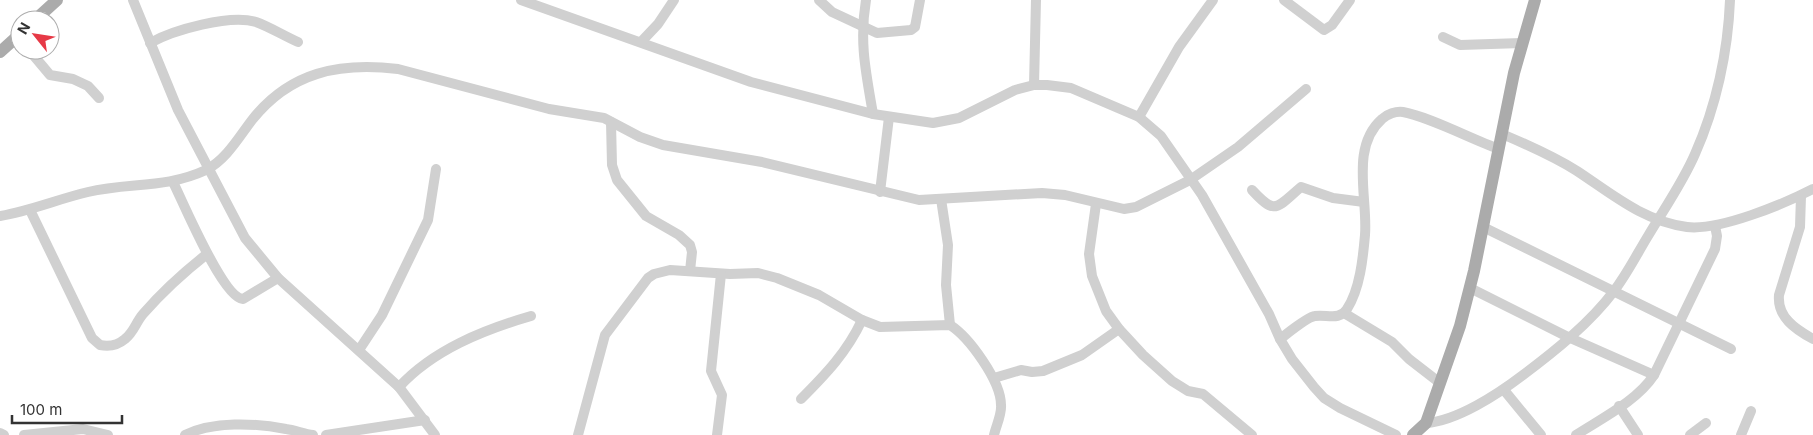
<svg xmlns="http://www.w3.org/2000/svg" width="1813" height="435" viewBox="0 0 1813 435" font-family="Inter,sans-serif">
  <rect width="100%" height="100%" fill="#fff"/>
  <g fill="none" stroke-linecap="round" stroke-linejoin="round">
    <g stroke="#d0d0d0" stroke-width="10">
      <path d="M133,0L178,110L245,238L278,278L399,387L435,435"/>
      <path d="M521,0L751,82L873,114L933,123L959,118L1015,90L1034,85H1047L1071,88L1139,117L1161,136L1202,195L1269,314L1280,339L1292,359L1314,387L1324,398L1340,408L1396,435"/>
      <path d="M819,0L832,12L877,33L911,30L915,27L920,0"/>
      <path d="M866,0C859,42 866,73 873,114"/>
      <path d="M1284,0L1324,30L1332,25L1350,0"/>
      <path d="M1443,37L1460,45L1522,43"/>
      <path d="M641,42L658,24L674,0"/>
      <path d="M150,43C173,30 230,14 256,22C270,27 284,36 298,42"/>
      <path d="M29,50L50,75L73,79L88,86L99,98"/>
      <path d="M1034,85L1036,0"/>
      <path d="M1139,117L1179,47L1213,0"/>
      <path d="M611,122L612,165L617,180L646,216L679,235L690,245L692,252L690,271"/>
      <path d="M1502,134C1528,145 1553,156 1577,171C1612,194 1643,221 1687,227C1719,231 1784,204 1813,189"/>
      <path d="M173,182C183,202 223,298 243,299L278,278"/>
      <path d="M1252,190C1276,216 1276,208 1301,187L1333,198L1364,202"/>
      <path d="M880,192L889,117"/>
      <path d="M1801,196L1800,227L1779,295C1777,317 1795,329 1813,339"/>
      <path d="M941,199L948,245L946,285L950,325"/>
      <path d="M1096,204L1089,254L1092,276L1106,311L1119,329L1143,355L1172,381L1188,391L1203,394L1252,435"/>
      <path d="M30,210L92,338L100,345C110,347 118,345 125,339C134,332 136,322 143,314C163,291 184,272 207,254"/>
      <path d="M0,216C30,211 58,199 88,192C129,182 165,189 206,170C226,160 239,137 252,120C290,72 339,62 398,69L549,109L604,118L640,137L663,145L762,162L919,200L1042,193L1065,195L1124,209L1136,207L1190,180L1238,147L1306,89"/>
      <path d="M1483,227L1731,349"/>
      <path d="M1470,288L1568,337L1654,375"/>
      <path d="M1344,313L1392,342L1409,359L1440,383"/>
      <path d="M1280,339C1288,333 1307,317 1315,316C1326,314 1340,321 1347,309C1360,289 1363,258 1365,235C1368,198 1350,147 1382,119C1387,114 1396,111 1403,112C1430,117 1471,139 1499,149"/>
      <path d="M359,350L382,315L428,220L436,169"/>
      <path d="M994,378L1021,370L1032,372L1043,371L1082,355L1119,329"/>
      <path d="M399,387C433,350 483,330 531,316"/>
      <path d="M1504,390L1541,435"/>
      <path d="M801,399C826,374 847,352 862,320"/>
      <path d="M1619,406L1638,435"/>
      <path d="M1426,423C1457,421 1498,394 1523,375C1555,351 1590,323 1614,291C1627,274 1637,254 1648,236C1664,209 1683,182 1695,154C1716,107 1728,52 1730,0"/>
      <path d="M0,433L4,435"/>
      <path d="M24,435L83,429L108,435"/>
      <path d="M185,435C213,421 255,423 286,429C295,430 304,434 313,435"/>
      <path d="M326,435L425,420"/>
      <path d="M578,435L605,335L648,278L654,274L670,270L730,274L758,273L777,278L819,295L862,320L880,327L950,325C969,337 1001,381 1001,405C1002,414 996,426 994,435"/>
      <path d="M717,435L722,395L711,371L721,274"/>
      <path d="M1576,435C1602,418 1637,401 1654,375L1715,249L1717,236L1715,226"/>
      <path d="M1690,435L1706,423"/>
      <path d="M1741,435L1751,411"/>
    </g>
    <g stroke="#ababab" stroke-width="12">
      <path d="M35,20L57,0"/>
      <path d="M0,52L20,34"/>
      <path d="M1413,435L1426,423L1460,326L1474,271L1514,73L1535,0"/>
    </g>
  </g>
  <g transform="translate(35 35) rotate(300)"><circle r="24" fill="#ffffff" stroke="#adadad"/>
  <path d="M0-4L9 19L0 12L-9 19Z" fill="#e63946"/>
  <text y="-8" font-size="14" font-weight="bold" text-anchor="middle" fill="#333333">N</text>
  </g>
  <path d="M12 415v8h110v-8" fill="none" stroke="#333333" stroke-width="2.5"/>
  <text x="20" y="415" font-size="15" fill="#333333" stroke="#ffffff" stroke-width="4" paint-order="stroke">100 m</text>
</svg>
